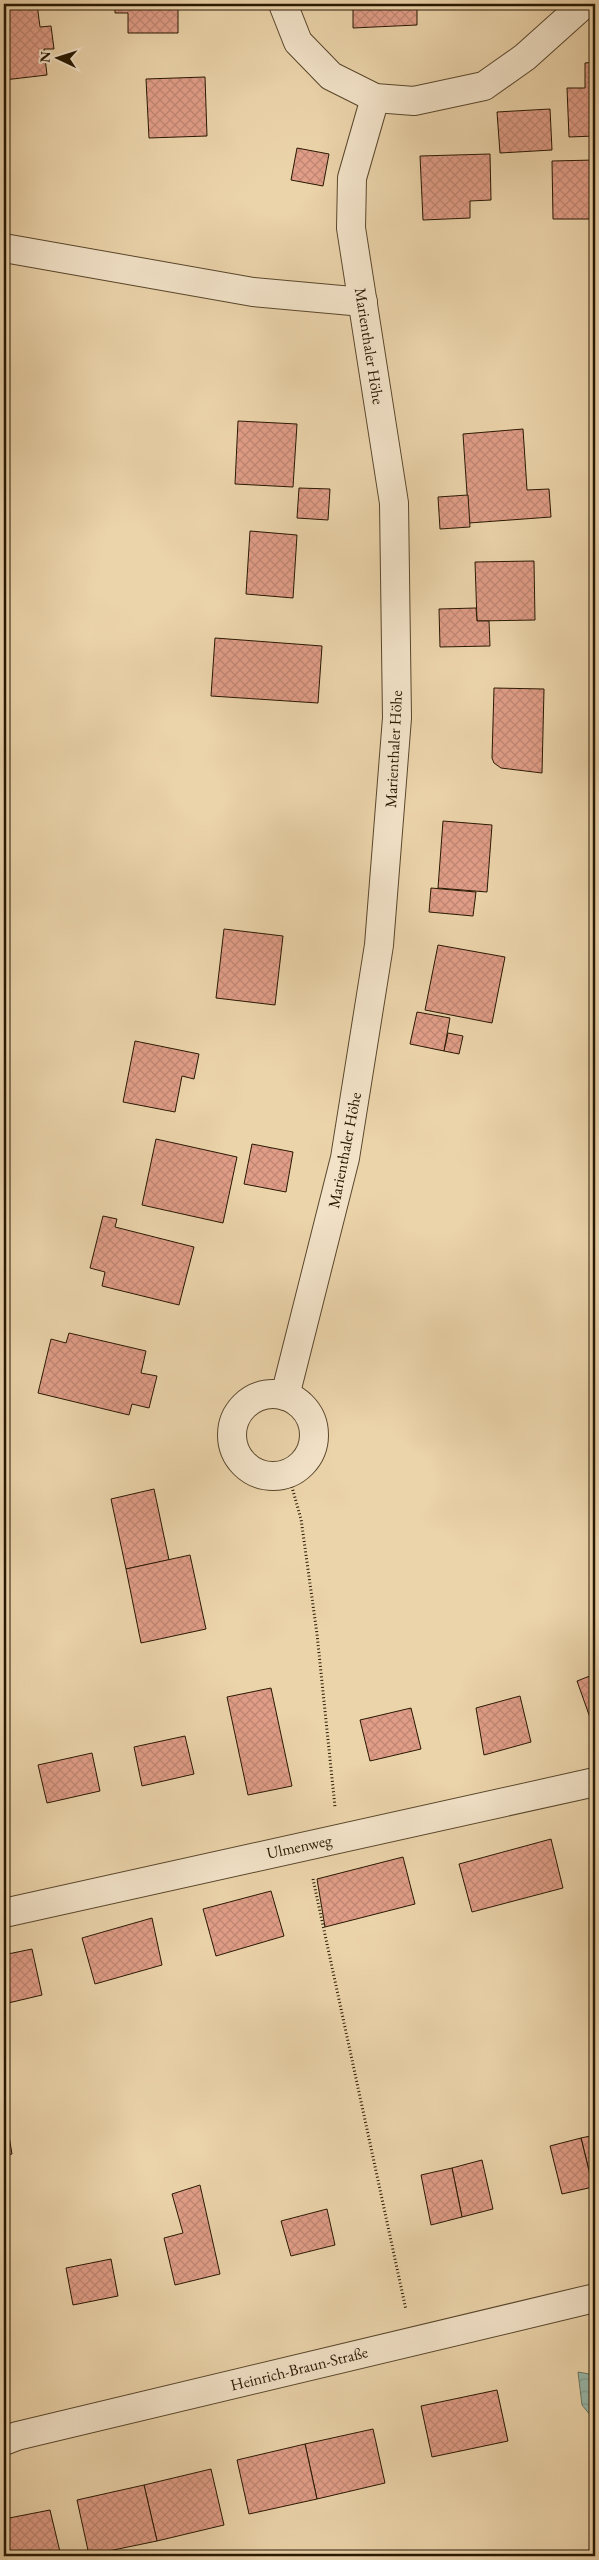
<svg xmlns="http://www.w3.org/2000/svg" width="599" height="2560" viewBox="0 0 599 2560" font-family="'EB Garamond',serif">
  <defs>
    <pattern id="water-waves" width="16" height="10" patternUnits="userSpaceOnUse" patternTransform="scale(1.25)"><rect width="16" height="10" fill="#98b8a9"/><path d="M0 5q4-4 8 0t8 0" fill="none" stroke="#839d90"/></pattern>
    <pattern id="building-cross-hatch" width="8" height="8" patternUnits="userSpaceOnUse" patternTransform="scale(1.25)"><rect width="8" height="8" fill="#e09d87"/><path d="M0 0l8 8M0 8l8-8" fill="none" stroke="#c08673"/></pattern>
  </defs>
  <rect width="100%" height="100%" fill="#ebd3aa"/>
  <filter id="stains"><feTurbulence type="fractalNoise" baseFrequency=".004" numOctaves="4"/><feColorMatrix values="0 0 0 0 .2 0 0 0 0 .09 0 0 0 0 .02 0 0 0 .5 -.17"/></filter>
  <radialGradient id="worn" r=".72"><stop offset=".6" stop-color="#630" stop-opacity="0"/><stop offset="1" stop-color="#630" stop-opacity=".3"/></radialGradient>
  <path fill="url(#water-waves)" stroke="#6b7866" d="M578,2372L595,2375V2421L582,2405Z"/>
  <g fill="url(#building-cross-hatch)" stroke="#281802">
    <path d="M4,4H37L40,27L51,26L54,49H44L47,75L4,80Z"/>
    <path d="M115,4H178V33H128V13H115Z"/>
    <path d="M353,4H417V25L353,28Z"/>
    <path d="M595,62V136L569,137L567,88H585V63Z"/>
    <path d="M205,77L207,136L149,138L146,79Z"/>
    <path d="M550,109L552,150L500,153L497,112Z"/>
    <path d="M297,148L329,154L323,186L291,180Z"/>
    <path d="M490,154L491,200L470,201V218L423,220L420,156Z"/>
    <path d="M595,160V219H553L552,161Z"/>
    <path d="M238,421L297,424L293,487L235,484Z"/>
    <path d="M523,429L527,490L549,489L551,517L469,523L463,434Z"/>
    <path d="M299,488L330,489L328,520L297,518Z"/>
    <path d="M468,495L470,527L440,529L438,497Z"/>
    <path d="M250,531L297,535L293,598L246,594Z"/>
    <path d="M534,561L535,620L477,621L475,562Z"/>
    <path d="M476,608L477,621H489L490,646L440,647L439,609Z"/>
    <path d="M215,638L322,646L318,703L211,696Z"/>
    <path d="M494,688L544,689L542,773L501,768L494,763L492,758Z"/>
    <path d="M443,821L492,825L487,892L438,888Z"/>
    <path d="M431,888L476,892L473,916L429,912Z"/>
    <path d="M224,929L283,936L275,1005L216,998Z"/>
    <path d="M438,945L505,957L492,1023L425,1010Z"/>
    <path d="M417,1012L450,1018L444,1051L410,1044Z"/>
    <path d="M448,1033L463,1036L459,1054L444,1051Z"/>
    <path d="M135,1041L199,1054L194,1079L182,1076L175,1112L123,1102Z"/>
    <path d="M156,1139L237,1157L223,1223L142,1205Z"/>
    <path d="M252,1144L293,1152L286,1192L244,1184Z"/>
    <path d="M103,1216L117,1219L115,1227L194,1247L179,1305L102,1286L105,1272L90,1268Z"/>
    <path d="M69,1333L146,1351L141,1373L157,1376L149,1408L132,1404L129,1415L38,1393L51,1339L66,1343Z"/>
    <path d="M154,1489L169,1560L126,1569L111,1499Z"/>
    <path d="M190,1555L206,1629L141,1643L126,1569Z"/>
    <path d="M595,1674V1725L593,1726L577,1681Z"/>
    <path d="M271,1688L292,1786L248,1795L227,1697Z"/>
    <path d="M520,1696L531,1742L484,1755L476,1708Z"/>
    <path d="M411,1708L421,1749L370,1761L360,1720Z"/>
    <path d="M185,1736L194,1774L142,1786L134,1747Z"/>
    <path d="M92,1753L100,1791L47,1803L38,1765Z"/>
    <path d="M551,1839L563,1888L472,1912L459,1864Z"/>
    <path d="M403,1857L415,1904L325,1927L317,1879Z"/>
    <path d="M271,1891L284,1936L216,1956L203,1909Z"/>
    <path d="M152,1918L162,1965L95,1984L82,1938Z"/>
    <path d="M6,1946L8,1954L32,1949L42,1995L4,2004V1947Z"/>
    <path d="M5,2112L12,2154L4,2156V2113Z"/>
    <path d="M595,2135V2187H593L581,2138Z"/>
    <path d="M581,2138L593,2187L562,2194L550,2146Z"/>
    <path d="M482,2160L493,2209L462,2217L452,2168Z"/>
    <path d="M452,2168L462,2217L431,2225L421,2175Z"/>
    <path d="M200,2185L220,2274L175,2285L164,2238L183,2233L172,2194Z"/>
    <path d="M327,2209L335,2245L291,2256L281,2221Z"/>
    <path d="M111,2259L118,2296L73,2305L66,2268Z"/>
    <path d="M497,2390L508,2441L432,2457L421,2406Z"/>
    <path d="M373,2429L385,2483L317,2499L305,2444Z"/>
    <path d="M305,2444L317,2499L249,2514L237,2460Z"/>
    <path d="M211,2469L224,2525L157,2541L144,2485Z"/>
    <path d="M144,2485L157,2541L89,2555L77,2500Z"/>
    <path d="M50,2510L61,2556H4V2519Z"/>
  </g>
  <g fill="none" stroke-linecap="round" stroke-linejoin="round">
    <g stroke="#59472c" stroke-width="30">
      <g id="minor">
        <path d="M283,4L298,42L331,76L375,98L414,101L484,86L525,57L584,4"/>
        <path d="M4,248L253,292L363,302"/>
        <circle cx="273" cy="1435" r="41"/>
        <path d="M285,1396L345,1158L379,945L397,718L394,503L351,228L352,178L375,98"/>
        <path d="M4,1913L595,1782"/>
      </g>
    </g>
    <g stroke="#59472c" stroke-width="30">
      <path id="tertiary" d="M4,2441L17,2436L595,2298"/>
    </g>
    <g stroke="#281802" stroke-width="3" stroke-dasharray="1 2.5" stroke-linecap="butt">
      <path d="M288,1473L301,1519L317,1634L335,1807"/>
      <path d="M313,1879L406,2310"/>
    </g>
    <use href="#minor" stroke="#f2e2c8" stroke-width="28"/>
    <use href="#tertiary" stroke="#f2e2c8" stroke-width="28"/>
  </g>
  <g text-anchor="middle" stroke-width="4" stroke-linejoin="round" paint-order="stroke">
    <g font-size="16" fill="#281802" stroke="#f2e2c8">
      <text transform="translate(370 346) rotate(81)" y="6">Marienthaler Höhe</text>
      <text transform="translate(393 749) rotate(-87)" y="6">Marienthaler Höhe</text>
      <text transform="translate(344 1150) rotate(-79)" y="6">Marienthaler Höhe</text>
      <text transform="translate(299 1846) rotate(-12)" y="6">Ulmenweg</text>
      <text transform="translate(299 2368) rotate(-14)" y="6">Heinrich-Braun-Straße</text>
    </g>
  </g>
  <rect width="599" height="2560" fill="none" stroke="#ebd3aa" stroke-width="20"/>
  <rect x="5" y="5" width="589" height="2550" fill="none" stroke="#281802" stroke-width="2.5"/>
  <rect x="10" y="10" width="579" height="2540" fill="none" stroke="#281802"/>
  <g transform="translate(58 58) rotate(274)" stroke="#f2e2c8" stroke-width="4" paint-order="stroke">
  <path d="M0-4L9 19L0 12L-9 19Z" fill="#281802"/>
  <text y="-8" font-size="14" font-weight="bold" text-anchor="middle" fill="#281802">N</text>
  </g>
  <rect width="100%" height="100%" filter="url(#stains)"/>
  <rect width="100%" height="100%" fill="url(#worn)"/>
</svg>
